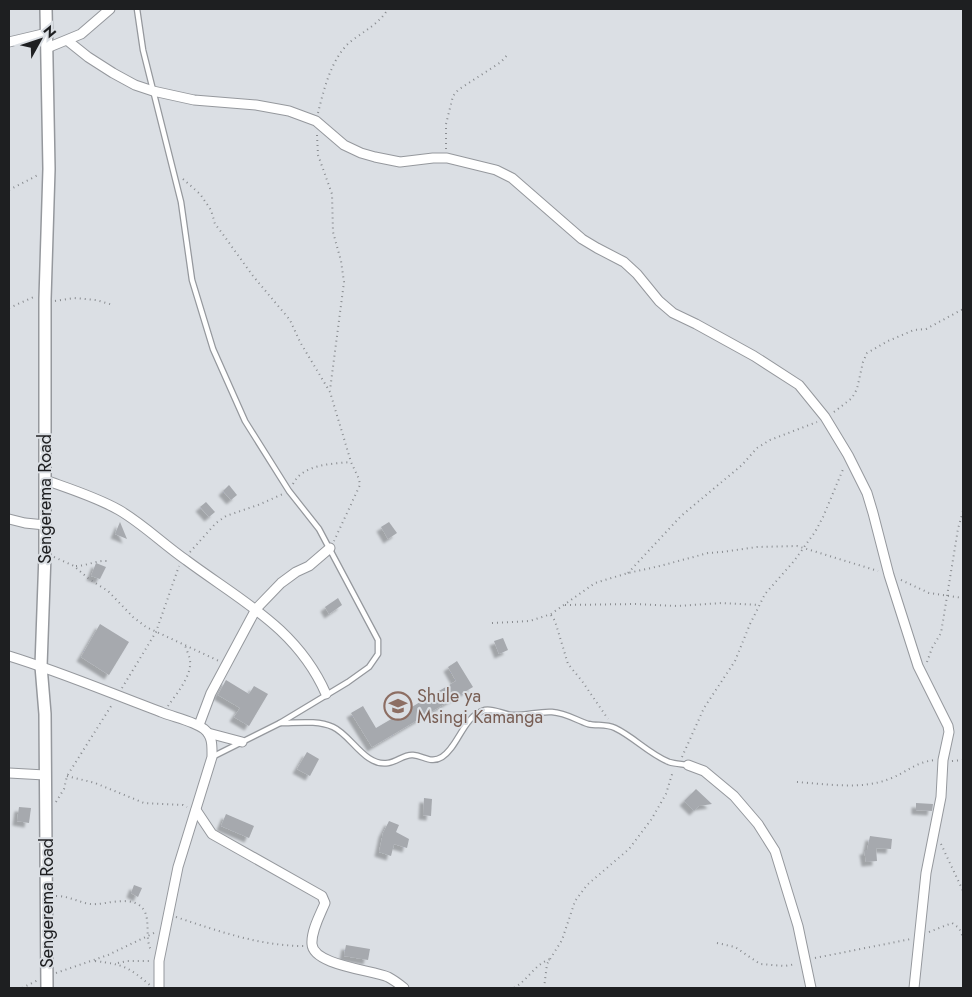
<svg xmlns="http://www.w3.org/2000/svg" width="972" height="997" viewBox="0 0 972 997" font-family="Jost,sans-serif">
  <defs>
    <filter id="shadow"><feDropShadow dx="-4.5" dy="4.5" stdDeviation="1" flood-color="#0004"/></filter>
  </defs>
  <rect width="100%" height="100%" fill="#dbdfe4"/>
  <g fill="#a6a9ae" filter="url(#shadow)">
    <path d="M229,485L237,495L231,500L223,491Z"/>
    <path d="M206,502L215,512L209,517L200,507Z"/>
    <path d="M120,522L127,539L115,534Z"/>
    <path d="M389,522L397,533L388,539L381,527Z"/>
    <path d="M96,563L106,567L100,579L91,576Z"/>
    <path d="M338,598L342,605L329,614L325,607Z"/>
    <path d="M100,624L129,642L109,675L81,657Z"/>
    <path d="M503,638L508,650L499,654L494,641Z"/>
    <path d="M457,661L473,687L372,747L351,713L363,706L376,728L456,681L448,667Z"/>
    <path d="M226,680L249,694L254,686L268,694L249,726L234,717L240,708L218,695Z"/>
    <path d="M307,752L319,759L310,776L297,769Z"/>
    <path d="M696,789L712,804L699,806L694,811L684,801Z"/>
    <path d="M424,798L432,799L431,816L423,815Z"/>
    <path d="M916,803L933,804L932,811L916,810Z"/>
    <path d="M19,807L31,808L29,823L17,821Z"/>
    <path d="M226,814L254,826L249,838L221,826Z"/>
    <path d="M389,821L399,825L396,832L409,839L407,848L394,844L391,856L379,852L383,833Z"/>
    <path d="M870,836L892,839L891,849L876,848L877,861L866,862L864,850H867Z"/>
    <path d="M134,885L142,888L138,897L131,893Z"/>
    <path d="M346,945L370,949L368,960L344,956Z"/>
  </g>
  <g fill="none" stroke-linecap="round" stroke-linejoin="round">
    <g stroke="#95989d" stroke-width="7">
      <g id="lane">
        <path d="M137,9L143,50L181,202L192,280L213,349L245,421L289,491L319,529L378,640V654L369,667L348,682L280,723L212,757"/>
        <path d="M280,723C297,723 317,720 333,727C351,735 365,767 388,763C397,762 404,754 413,755C424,756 431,764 442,757C459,746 463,716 485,710C492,708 503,714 511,715C525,716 539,711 552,712C566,713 576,720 588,724C597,726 606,724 615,728C634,737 649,754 669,762C675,764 682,764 688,765"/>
      </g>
    </g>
    <g stroke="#95989d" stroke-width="11">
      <g id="street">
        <path d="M68,41L88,57L113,73L135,85L153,91L194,100L256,105L289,111L316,121L344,145L361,153L375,157L400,162L433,158H447L496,170L512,178L582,239L597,248L624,262L637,274L659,301L673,313L696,324L754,356L799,385L825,417L848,455L867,493L873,513L889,575L918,666L948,726L949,732L943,760L941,797L926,873L914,988"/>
        <path d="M9,42L47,33"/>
        <path d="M47,48L81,34L110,9"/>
        <path d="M45,480C70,489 96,497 119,510C143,524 163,544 186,560C241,601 297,628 326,694"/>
        <path d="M9,519L25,523L45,525"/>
        <path d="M9,656C61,672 110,693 161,712C173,717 194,721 204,729C213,736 212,747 212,757L178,867L159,961V988"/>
        <path d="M199,725L211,693L256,609L281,583L296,572L309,566L330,548"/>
        <path d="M208,733L242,742"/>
        <path d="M688,765L704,771L734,796L758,824L775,851L798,926L811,988"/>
        <path d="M9,773L45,775"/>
        <path d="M196,810L212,834L322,896L325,903C320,915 311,931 312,944C313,965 371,970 388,977C394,980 399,984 404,988"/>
      </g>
    </g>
    <g stroke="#95989d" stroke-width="14">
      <path id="secondary" d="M46,9L49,169L45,299V554L41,666L45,714L47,988"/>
    </g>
    <g stroke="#898c90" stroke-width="2" stroke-dasharray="1 4" stroke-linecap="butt">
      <path d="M318,113C324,89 331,59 350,42C364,31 379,24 388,9"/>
      <path d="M317,135L318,155L332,194L333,232L341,261L344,282L330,390"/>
      <path d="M446,149V124L453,96L458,90L501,62L509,53"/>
      <path d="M183,179L200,194L211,210L215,224L222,233L253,276L290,320L300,342L330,392L351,462L359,479L360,485L334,541"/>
      <path d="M9,190L38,175"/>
      <path d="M55,301L74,298L96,300L113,305"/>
      <path d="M9,308L36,296"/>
      <path d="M834,412L852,398L857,389L863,362L867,353L888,341L914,330L926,329L963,309"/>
      <path d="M293,484C303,464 331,464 351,462"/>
      <path d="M190,552L216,523L226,516L258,505L283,494"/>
      <path d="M54,557L74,566L89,579L108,591L133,617L146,627L219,661"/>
      <path d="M76,566C87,566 96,560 108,561"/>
      <path d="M628,573L681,516L742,465L757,448L770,440L817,422"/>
      <path d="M901,580L929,593L963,598"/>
      <path d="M565,605L635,604L678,606L722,603L759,605"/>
      <path d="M551,615L555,621L568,664L582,681L608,719"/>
      <path d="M492,623L530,621L551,614L595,583L628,573L660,566L708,553L722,552L757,547L797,546L878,571"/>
      <path d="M927,662L932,648L941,633L958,529L963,511"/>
      <path d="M122,688L156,632L179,566"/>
      <path d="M168,706C177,693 192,676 190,660C189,655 186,649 185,645"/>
      <path d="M682,757L704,708L735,661L750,624L765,594L794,561L815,532L823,517L844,467"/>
      <path d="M952,761L963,760"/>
      <path d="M67,776L95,783L144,803L183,805L187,807"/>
      <path d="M797,782C825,784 863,790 889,779C906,773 915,762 935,760"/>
      <path d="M56,802L64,789L67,776L113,703"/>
      <path d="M941,844L963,891"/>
      <path d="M56,896C69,896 78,902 90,904C105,906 135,892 145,912C150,924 145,939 151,950"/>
      <path d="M176,917C218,931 260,946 304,946"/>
      <path d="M929,932L952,923L959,928L963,937"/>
      <path d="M717,943L735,947L760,964L785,966L796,964"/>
      <path d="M815,958L911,939"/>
      <path d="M95,961C125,965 127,966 151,986"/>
      <path d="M118,963L127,961H151"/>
      <path d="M56,973L108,955L156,932"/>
      <path d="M22,988L38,980"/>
      <path d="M514,988C528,980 534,965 550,959"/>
      <path d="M544,988L547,964L562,940L575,901L587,885L629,849L651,820L666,794L673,771"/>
    </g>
    <use href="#lane" stroke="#fff" stroke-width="4.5"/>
    <use href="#street" stroke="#fff" stroke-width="9"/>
    <use href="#secondary" stroke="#fff" stroke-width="11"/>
  </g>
  <defs>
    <g id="school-ring" transform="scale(1.4375)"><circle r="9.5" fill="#dbdfe4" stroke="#8d6e63" stroke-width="1.5"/><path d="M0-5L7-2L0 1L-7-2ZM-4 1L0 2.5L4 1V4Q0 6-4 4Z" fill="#8d6e63"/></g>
  </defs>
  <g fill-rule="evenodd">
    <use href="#school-ring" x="398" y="706"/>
  </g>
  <g text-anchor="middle" stroke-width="4" stroke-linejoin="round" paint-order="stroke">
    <g font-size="18" fill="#1e1f21" stroke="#dbdfe4">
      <text transform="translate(45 499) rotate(-90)" y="6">Sengerema Road</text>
      <text transform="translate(47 903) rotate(-90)" y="6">Sengerema Road</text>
    </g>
    <g font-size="18" fill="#785e54" stroke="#dbdfe4" text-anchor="start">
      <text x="417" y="702">Shule ya<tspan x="417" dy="21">Msingi Kamanga</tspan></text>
    </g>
  </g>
  <rect width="972" height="997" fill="none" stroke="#1e1f21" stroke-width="20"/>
  <g transform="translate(40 40) rotate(50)" stroke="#dbdfe4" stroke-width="4" paint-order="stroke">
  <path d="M0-4L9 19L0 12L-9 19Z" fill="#1e1f21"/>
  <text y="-8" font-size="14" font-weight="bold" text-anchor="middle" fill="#1e1f21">N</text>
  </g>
</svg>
